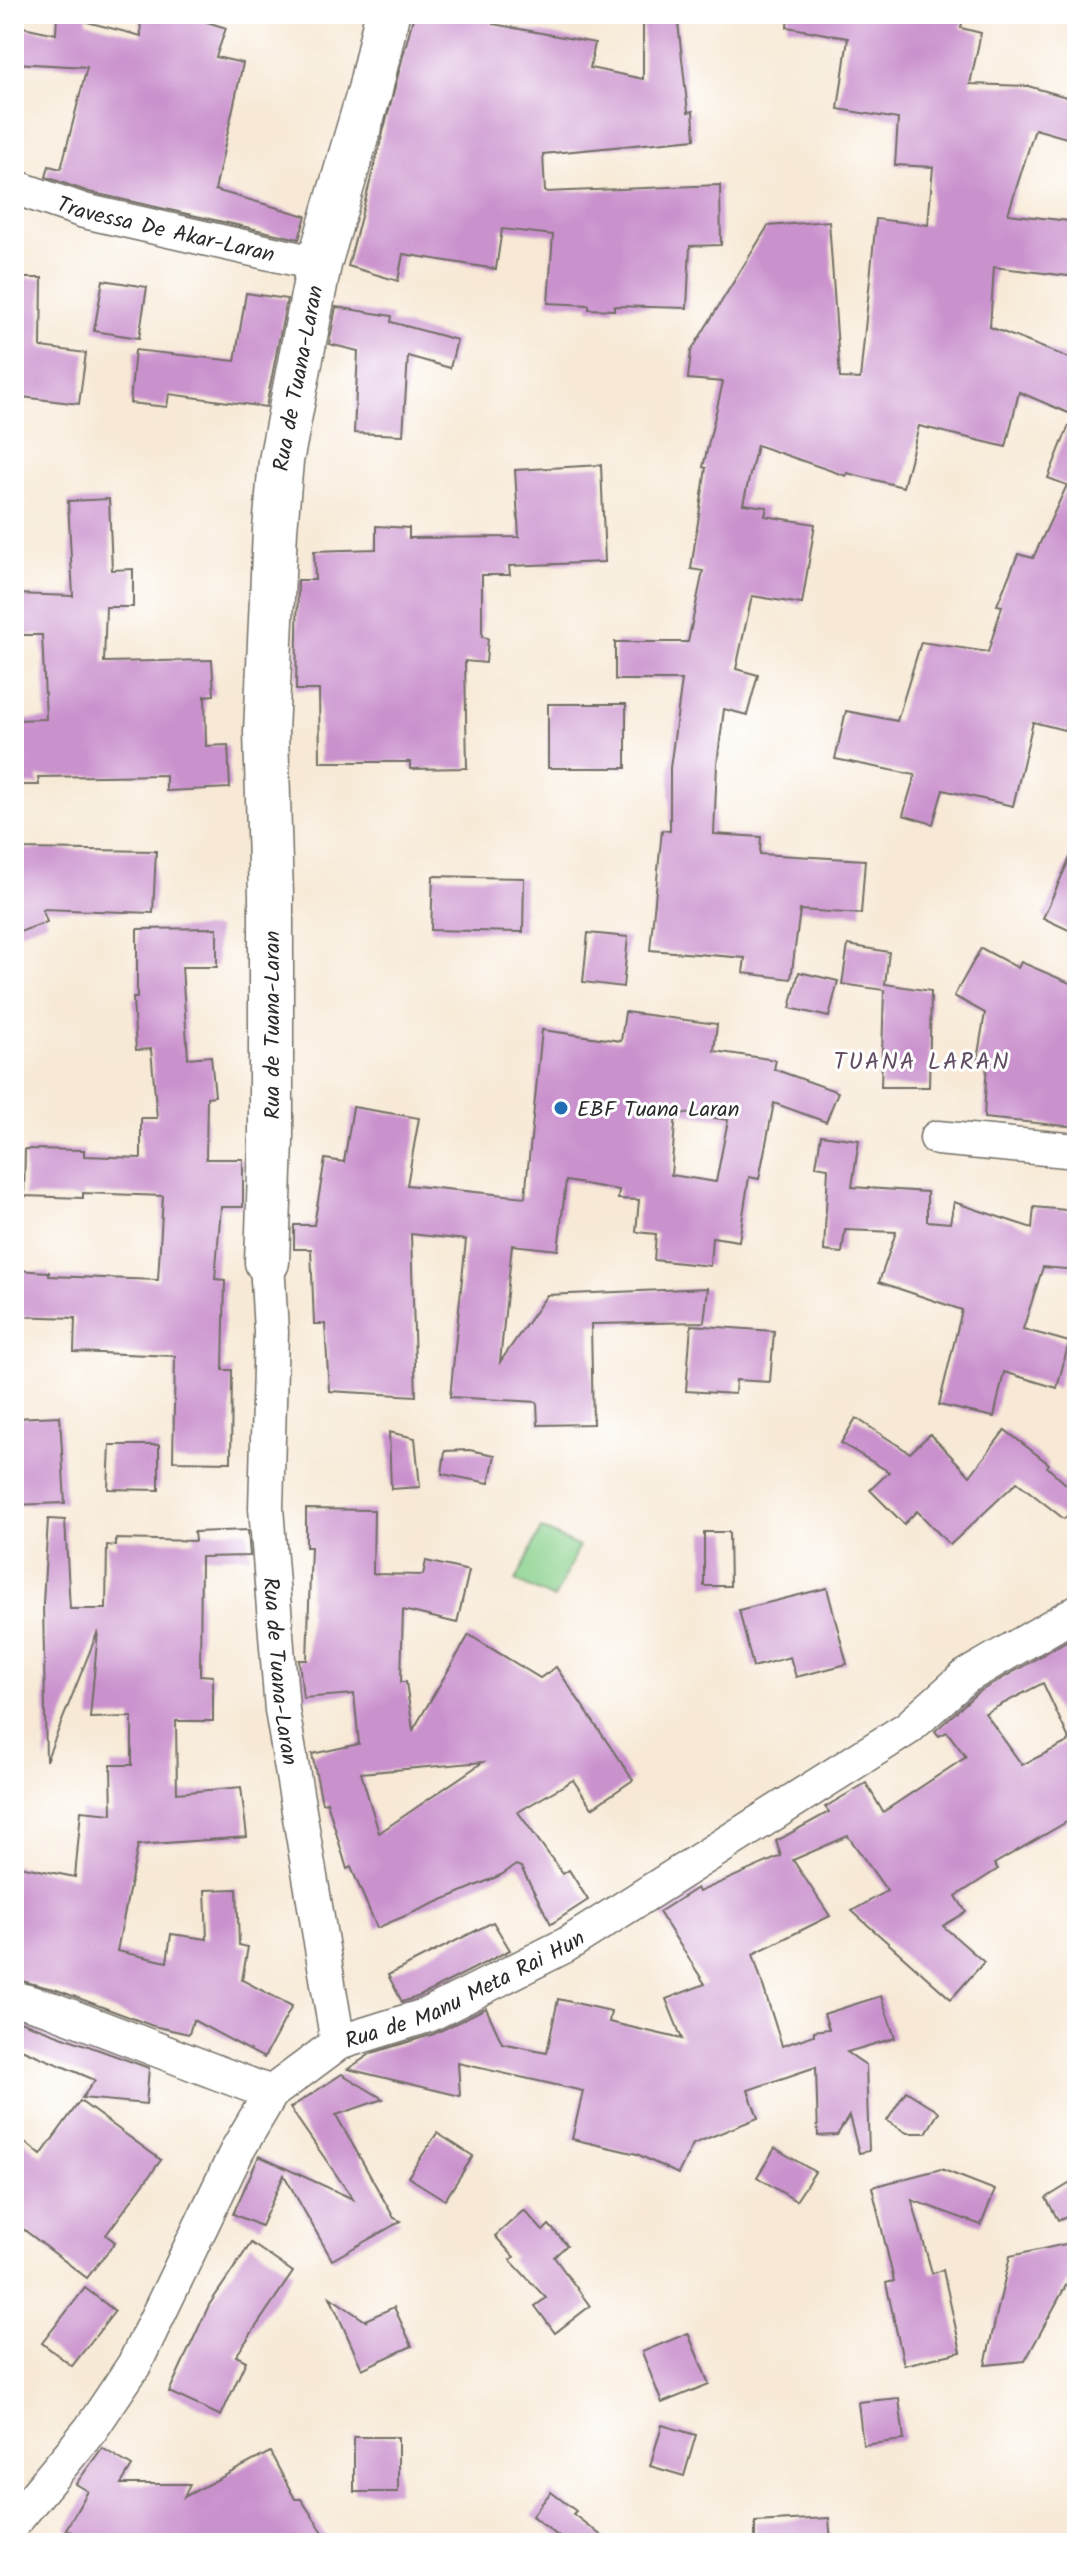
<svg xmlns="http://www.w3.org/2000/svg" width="1091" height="2557" viewBox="0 0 1091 2557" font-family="Kalam,sans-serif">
  <rect width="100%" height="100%" fill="#fff"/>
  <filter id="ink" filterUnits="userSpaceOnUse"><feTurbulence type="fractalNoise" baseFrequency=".0125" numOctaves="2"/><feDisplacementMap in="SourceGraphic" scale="16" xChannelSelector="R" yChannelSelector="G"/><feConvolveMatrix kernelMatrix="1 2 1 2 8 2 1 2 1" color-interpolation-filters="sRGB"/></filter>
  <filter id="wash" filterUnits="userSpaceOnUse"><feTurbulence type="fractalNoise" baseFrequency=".006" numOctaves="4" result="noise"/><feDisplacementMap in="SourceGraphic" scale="32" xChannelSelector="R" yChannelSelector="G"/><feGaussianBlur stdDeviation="1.8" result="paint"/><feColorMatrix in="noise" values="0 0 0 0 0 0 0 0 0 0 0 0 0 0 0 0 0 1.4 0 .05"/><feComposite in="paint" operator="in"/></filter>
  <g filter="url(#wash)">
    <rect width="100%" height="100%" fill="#f7e9d5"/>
    <path fill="#89d08b" stroke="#5a7e5b" stroke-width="2" d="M541,1529L579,1547L554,1599L516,1581Z"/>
    <g id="blocks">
      <g fill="#ca92cd" fill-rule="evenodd">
        <path d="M57,14H87V22L141,36L140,14H182L226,28L216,57L243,63L215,190L306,216L299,239L89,192L46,177L49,166L61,169L87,67L14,63V25L56,34Z"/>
        <path d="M414,14H473L494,20L493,24L595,43L590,68L643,79V14H677L688,112L693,111L695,139L543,154L545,192L720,185L721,245L690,246L687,308L614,306V310L589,309V305L548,303L553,235L502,229L496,269L403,254L398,281L348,266Z"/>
        <path d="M788,14H964L961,28L981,33L970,84L1028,86L1077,100V141L1035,129L1008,214L1077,222V277L994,267L990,327L1077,361V714L1072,732L1033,722L1013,806L943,790L933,824L903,815L915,775L835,759L846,711L897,721L921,642L988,652L1002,606L997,605L1018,554L1033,558L1067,485L1048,478L1073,415L1019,392L1006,447L919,426L903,487L847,473L846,476L757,445L743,504L767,507L765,516L815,524L802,604L752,596L736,669L758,675L747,715L724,709L717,764L714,834L761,837L760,854L865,860L861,914L800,910L791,979L743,973L745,958L650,950L662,830L670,831V768L682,680H615V642H688L703,571L691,569L706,468L703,467L723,382L688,379L691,351L768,226L829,221L840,378L860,379L876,219L928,225L933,167L895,165L898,119L838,109L848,38L787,27Z"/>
        <path d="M14,278H42L41,347L86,353L79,404L14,396Z"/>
        <path d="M103,280L147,287L139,338L94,331Z"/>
        <path d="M246,293L287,299L266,407L169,394L167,407L130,403L135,350L235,361Z"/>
        <path d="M336,307L392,316L391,322L457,340L450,368L408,356L403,435L354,433L358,351L329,344Z"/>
        <path d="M601,465L605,562L509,566L510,575H482V637L488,638L486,663L465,661L467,768L410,769V762H320L319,690H296L298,580H315L314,551L376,549V526L409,528V538L519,537L515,470Z"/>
        <path d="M109,499L112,570L133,569V607H106L104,662L212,660L214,695L205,696L206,746L228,745L230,788L166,791V775L38,777L39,785H14V720L46,719L42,635H14V594L73,596L68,501Z"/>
        <rect x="548" y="704" width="78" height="64"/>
        <path d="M18,839L21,849L156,851L153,913L42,909L47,922L14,934V840Z"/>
        <path d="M1077,842V934L1043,918Z"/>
        <path d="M433,876L524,878L523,932L431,930Z"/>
        <path d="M217,928V967H182L188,1058L211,1056L215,1096L207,1097L206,1159H243V1207H221L215,1279L225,1280L223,1370H232L231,1462L173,1461L175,1356L74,1352L75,1318L14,1316V1270L49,1272V1276L158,1280L163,1196L83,1193V1198L24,1196L25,1149L84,1150V1156L141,1158V1118H157L151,1049L136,1050L133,998H137V929Z"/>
        <path d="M588,933L628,937L623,987L583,982Z"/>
        <path d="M848,945L889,952L885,984L931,991L929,1087H881L884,990L842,984Z"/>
        <path d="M981,948L1018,968L1021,962L1077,986V1127L984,1118L987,1061L977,1060L985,1013L954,996Z"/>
        <path d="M799,972L838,981L829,1017L790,1008Z"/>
        <path d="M625,1012L717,1024L714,1051L776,1060L774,1069L838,1092L826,1122L774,1103L759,1179L749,1177L739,1241L712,1237L710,1266L654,1260L656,1234L636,1232L639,1200L618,1199L619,1190L566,1181L558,1250L512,1245L500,1362L547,1295L708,1288L704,1322L591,1324L593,1424L538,1425L537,1402L450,1397L466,1240L411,1234L416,1396L329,1391L325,1324H314L311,1249H294V1225H314L325,1159L344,1162L353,1107L419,1118L407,1185L525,1197L542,1030L621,1041ZM676,1112L728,1120L716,1182L671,1175Z"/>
        <path d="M821,1135L859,1140L852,1187L927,1192V1221L950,1223L954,1202L1032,1228L1034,1207L1077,1211V1270L1043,1267L1023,1329L1069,1342L1057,1388L1004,1372L994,1417L939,1405L962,1310L879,1282L896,1232L845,1230L842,1253L824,1251L828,1168L816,1166Z"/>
        <path d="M691,1325L774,1331L770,1382L736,1380L735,1394L686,1391Z"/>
        <path d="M60,1416L65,1503L14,1505V1418Z"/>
        <path d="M856,1418L910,1453L930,1434L970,1476L1005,1430L1049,1464L1047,1467L1077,1494V1505L1064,1519L1017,1482L950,1545L917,1511L904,1524L870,1490L889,1472L841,1443Z"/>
        <path d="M389,1432L415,1438L420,1487L391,1489Z"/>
        <path d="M110,1445H159V1490L108,1489Z"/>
        <path d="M469,1450L495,1455L489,1483L442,1474L445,1451Z"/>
        <path d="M306,1509L374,1510L373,1574L423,1575L426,1561L469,1571L457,1623L403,1610L401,1682H406L413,1730L469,1635L540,1678L556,1667L633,1780L592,1808L573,1780L518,1812L563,1874L569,1870L588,1900L551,1924L521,1867L516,1865L501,1875L377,1928L351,1867L347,1869L327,1802L322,1803L312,1754L359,1744L354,1694L303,1698L299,1660H307L311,1547H306ZM483,1762L379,1833L361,1773Z"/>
        <path d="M48,1519L65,1520L70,1609H106L107,1545L116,1546V1539L195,1541L194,1532L248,1530L250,1556L201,1557L200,1675L213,1676V1721H176L177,1793L241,1787L247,1837L138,1845L117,1951L167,1962L171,1934L207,1939L205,1890L237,1889L239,1945L248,1947L242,1980L292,2006L264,2058L193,2020L189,2034L153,2026L57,1990L14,1979V1865L75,1877L81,1811L112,1814L111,1765H132V1717L90,1718L98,1631L46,1761L43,1603Z"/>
        <path d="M704,1532H729L730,1586H704Z"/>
        <path d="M827,1588L847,1664L796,1677L790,1657L753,1667L739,1610Z"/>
        <path d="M1077,1635V1816L994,1864L998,1869L956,1896L966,1912L943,1926L984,1962L951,1999L852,1911L887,1891L848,1836L793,1860L830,1916L753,1954L782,2046L814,2035V2031L829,2029L824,2014L881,1996L895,2038L847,2052L866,2065L869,2151L859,2153L849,2116L837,2135L818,2136L816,2067L748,2090L758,2118L693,2144L678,2174L637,2154L572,2139L583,2091L458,2063L460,2096L348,2069L372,2053L434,2034L486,2008L502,2043L547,2052L558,1999L611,2011L609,2022L682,2039L666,1999L705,1984L659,1912L697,1888L699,1892L781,1856L776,1841L829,1812L825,1807L866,1783L883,1812L966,1757L947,1732L939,1736L935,1731L977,1693ZM1043,1683L1070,1741L1022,1765L985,1713Z"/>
        <path d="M493,1922L510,1950L420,1996L402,2002L388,1975Z"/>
        <path d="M14,2019L149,2068L146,2104L82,2098L95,2080L14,2046Z"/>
        <path d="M342,2074L383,2099L336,2115L394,2218L401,2221L332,2260L284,2175L261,2226L233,2214L259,2156L353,2199L290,2108Z"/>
        <path d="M906,2091L939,2112L926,2133H907L887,2121Z"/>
        <path d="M80,2101L161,2160L106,2235L115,2242L87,2278L14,2222V2133L41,2155Z"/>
        <path d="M437,2133L473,2156L445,2200L408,2177Z"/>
        <path d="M775,2148L815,2172L796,2201L757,2177Z"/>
        <path d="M941,2169L995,2190L981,2225L912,2200L932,2273L943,2270L961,2352L904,2365L886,2283L894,2281L872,2187Z"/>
        <path d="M1077,2179V2211L1058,2220L1046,2198Z"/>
        <path d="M524,2210L543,2231L549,2225L567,2245L554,2257L590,2306L555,2333L535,2306L546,2298L510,2260L514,2257L495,2236Z"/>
        <path d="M251,2243L293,2272L236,2356L246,2361L221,2416L169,2392L209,2305Z"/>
        <path d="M1070,2243V2278L1025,2361L985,2365L1010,2256Z"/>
        <path d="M85,2288L115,2311L72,2366L42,2343Z"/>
        <path d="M330,2297L367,2322L365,2320L394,2307L412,2346L362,2369Z"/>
        <path d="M688,2333L709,2384L662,2403L642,2352Z"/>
        <path d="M899,2398L904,2440L863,2445L858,2402Z"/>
        <path d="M662,2425L696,2435L684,2476L650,2466Z"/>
        <rect x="354" y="2437" width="44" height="55"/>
        <path d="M102,2448L132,2466L121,2484H190L184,2497L270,2452L295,2499H301L330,2543H92L66,2529L88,2491L76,2484Z"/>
        <path d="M551,2492L576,2511L573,2514L611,2543H567L532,2516Z"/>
        <path d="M829,2518L831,2543H755V2522Z"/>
      </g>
    </g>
  </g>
  <g filter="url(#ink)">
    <use href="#blocks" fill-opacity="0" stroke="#726e66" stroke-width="2"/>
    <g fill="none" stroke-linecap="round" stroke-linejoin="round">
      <g stroke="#726e66" stroke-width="37">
        <g id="minor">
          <path id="s1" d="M14,187L84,211L319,264"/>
          <path d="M937,1138L1077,1151"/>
          <path id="s2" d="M267,1262L271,1332L266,1508L282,1710L338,2043"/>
          <path d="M14,1998L51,2009L271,2093"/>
          <path id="s3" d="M14,2522L91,2429L134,2365L238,2149L271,2093L338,2043L428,2015L566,1945L908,1728L965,1677L1077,1612"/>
        </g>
      </g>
      <g stroke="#726e66" stroke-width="47">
        <g id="tertiary">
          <path id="s4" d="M267,1262L271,1141V896L266,732L275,530L281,461L319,264L370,90L387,14"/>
        </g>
      </g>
      <use href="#minor" stroke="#fff" stroke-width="34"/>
      <use href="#tertiary" stroke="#fff" stroke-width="44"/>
    </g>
  </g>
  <circle fill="#1f6fb2" stroke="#fff" stroke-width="3" cx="561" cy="1108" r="8"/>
  <g text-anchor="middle" stroke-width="6" stroke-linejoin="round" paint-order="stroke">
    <g font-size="22" fill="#2b2b2b" stroke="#fff">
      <text dy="8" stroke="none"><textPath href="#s1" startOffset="158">Travessa De Akar-Laran</textPath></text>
      <text dy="8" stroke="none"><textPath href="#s4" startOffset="886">Rua de Tuana-Laran</textPath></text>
      <text transform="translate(271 1025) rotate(-90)" y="8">Rua de Tuana-Laran</text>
      <text dy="8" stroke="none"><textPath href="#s2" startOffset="410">Rua de Tuana-Laran</textPath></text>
      <text dy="8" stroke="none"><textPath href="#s3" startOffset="724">Rua de Manu Meta Rai Hun</textPath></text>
    </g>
    <g font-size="22" fill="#2b2b2b" stroke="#fff" text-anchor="start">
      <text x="577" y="1116">EBF Tuana Laran</text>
    </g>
    <g font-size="24" letter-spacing="2" fill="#634f64" stroke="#fff">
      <text x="922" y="1069">TUANA LARAN</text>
    </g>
  </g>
  <rect width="1091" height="2557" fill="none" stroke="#fff" stroke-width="48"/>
</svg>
